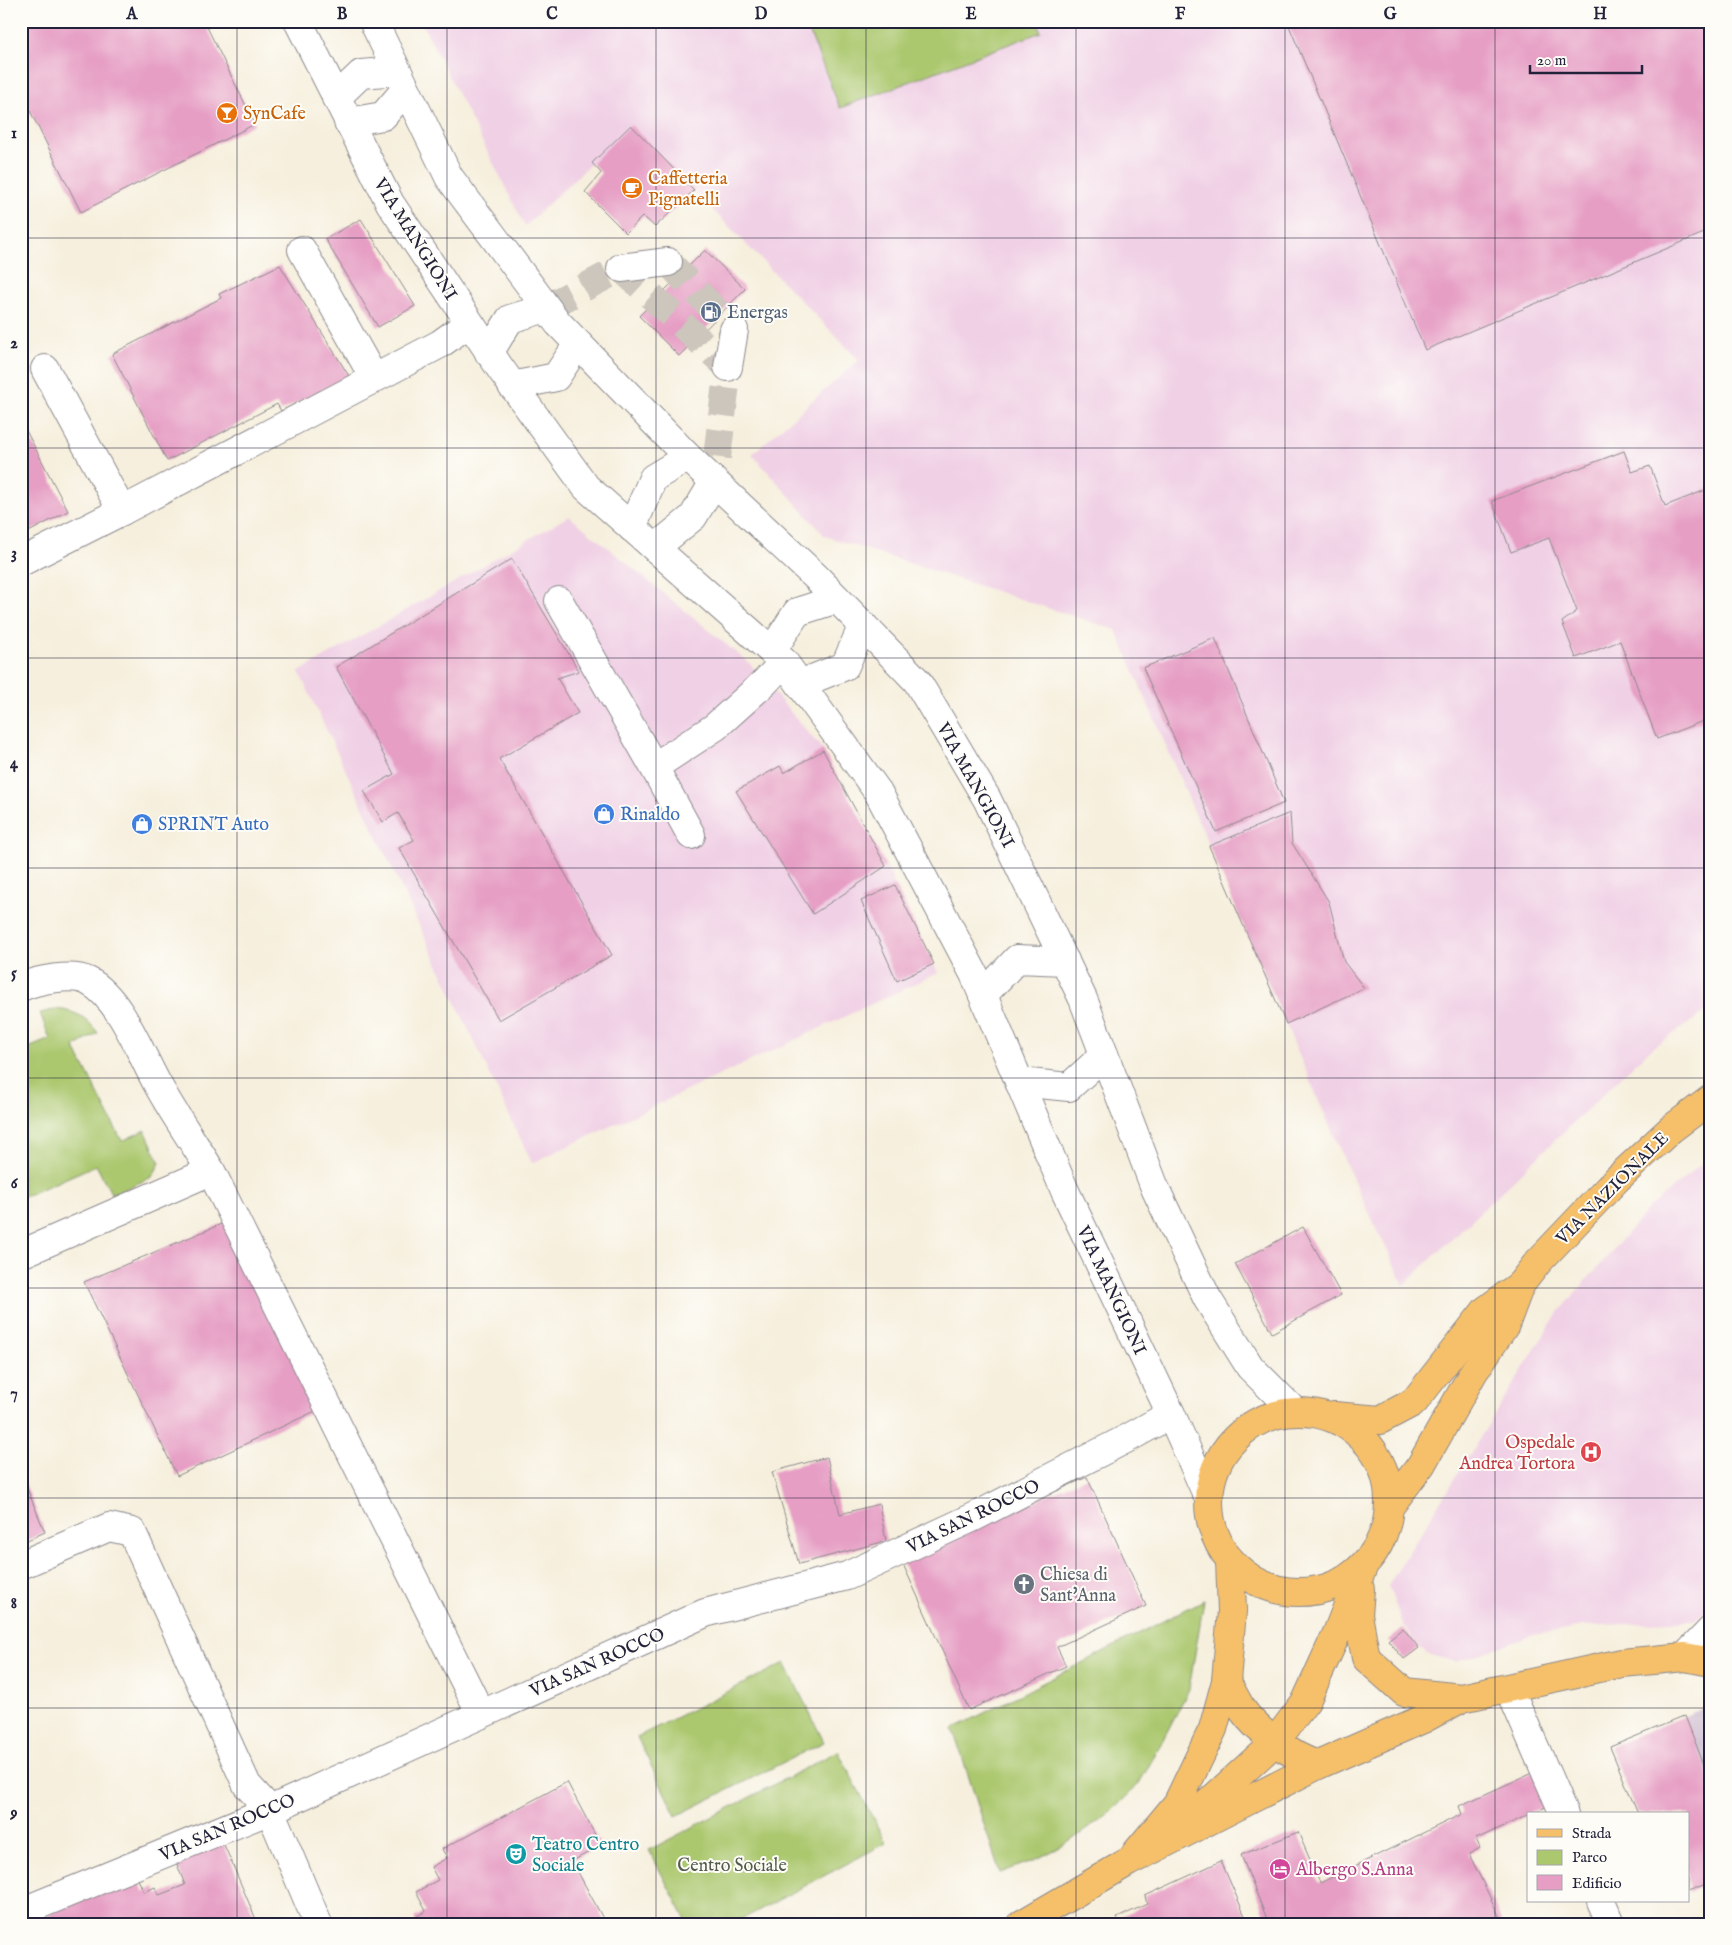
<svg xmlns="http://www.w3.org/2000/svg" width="1732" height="1945" viewBox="0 0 1732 1945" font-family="'IM FELL English',serif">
  <rect width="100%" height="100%" fill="#fdfcf7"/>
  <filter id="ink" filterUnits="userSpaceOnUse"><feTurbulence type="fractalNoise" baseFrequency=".02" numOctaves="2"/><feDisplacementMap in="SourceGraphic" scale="10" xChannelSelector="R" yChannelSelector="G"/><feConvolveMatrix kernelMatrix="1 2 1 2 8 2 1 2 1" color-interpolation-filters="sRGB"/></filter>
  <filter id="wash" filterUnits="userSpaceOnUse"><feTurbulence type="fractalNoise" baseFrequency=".0096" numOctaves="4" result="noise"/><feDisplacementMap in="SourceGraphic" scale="20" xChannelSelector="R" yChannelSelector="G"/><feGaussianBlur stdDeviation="1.12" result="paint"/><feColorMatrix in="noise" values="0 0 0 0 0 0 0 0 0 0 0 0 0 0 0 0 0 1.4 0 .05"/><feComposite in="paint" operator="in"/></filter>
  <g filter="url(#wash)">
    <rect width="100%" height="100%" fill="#f6efdd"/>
    <g fill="#f0d0e5">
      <path d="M421,21H1711V1008L1647,1052L1404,1285L1349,1171L1116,630L825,536L752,454L859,360L631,126L525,226Z"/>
      <path d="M569,516L750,664L823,750L869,832L938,973L532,1163L299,672Z"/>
      <path d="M1711,1156V1607L1693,1621L1584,1626L1534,1635L1456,1662L1431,1655L1421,1649L1404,1627L1388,1586L1555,1317L1650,1207Z"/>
    </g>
    <path fill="#cebed2" d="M1711,1706V1783L1685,1716Z"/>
    <g fill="#abc86e" stroke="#667554">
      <path d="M805,21H1037L1041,32L840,108Z"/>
      <path d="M58,1009C79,1013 85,1016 98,1033L74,1047L122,1141L145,1130L160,1163L152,1177L112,1195L96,1165L21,1198V1051L50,1039L40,1013Z"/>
      <path d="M1204,1600L1189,1689L1154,1757L1138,1785L1111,1812L1066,1844L1035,1860L1000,1873L953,1729Z"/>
      <path d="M785,1663L824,1742L676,1816L637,1737Z"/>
      <path d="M838,1751L886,1843L733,1924H688L649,1850Z"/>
    </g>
    <g id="blocks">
      <g fill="#e69ec4">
        <path d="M21,21H204L255,124L81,212L21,93Z"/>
        <path d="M1287,21H1711V230L1425,350Z"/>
        <path d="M631,125L694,190L655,227L643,216L626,233L585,192L601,173L592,163Z"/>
        <path d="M361,219L415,306L378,327L325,239Z"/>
        <path d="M705,250L745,289L679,356L639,316Z"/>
        <path d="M280,265L349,376L281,411L277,404L167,461L112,354L221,298L219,294Z"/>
        <path d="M21,421L68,511L21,536Z"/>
        <path d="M1624,451L1632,472L1650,466L1665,506L1711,488V718L1657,739L1620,641L1576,658L1562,622L1577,611L1549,538L1511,552L1492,501Z"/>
        <path d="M512,559L579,671L557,678L578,713L499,759L612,955L499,1020L399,848L414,840L398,813L383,822L364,791L394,774L336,667Z"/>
        <path d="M1215,638L1284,803L1216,832L1143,668Z"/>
        <path d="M823,750L886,866L813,914L736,791L780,766L784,773Z"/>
        <path d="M1290,813L1292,843L1329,902L1344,962L1364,988L1286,1024L1209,846Z"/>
        <path d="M895,885L934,964L897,981L861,901Z"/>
        <path d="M233,1219L326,1406L177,1476L84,1282Z"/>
        <path d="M1303,1227L1341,1295L1272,1333L1235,1264Z"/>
        <path d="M827,1457L840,1514L879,1504L886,1541L799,1564L772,1472Z"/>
        <path d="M21,1474L45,1532L21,1543Z"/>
        <path d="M1087,1477L1146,1606L1057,1647L1066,1666L969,1710L902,1562Z"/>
        <path d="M1403,1628L1419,1648L1404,1659L1388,1640Z"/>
        <path d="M1685,1716L1711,1783V1882L1688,1891V1814H1638L1610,1747Z"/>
        <path d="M1534,1772L1548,1806L1476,1839L1480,1848L1469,1854L1503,1924H1269L1241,1855L1298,1832L1320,1883L1462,1814L1459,1806Z"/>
        <path d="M567,1782L601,1846L572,1861L606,1924H417L414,1918L426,1911L416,1892L438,1880L431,1867L447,1858L442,1849Z"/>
        <path d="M222,1840L258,1924H28L136,1875L144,1892L155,1887L159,1895L185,1885L175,1859Z"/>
        <path d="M1221,1861L1245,1916L1226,1924H1120L1117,1918L1147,1904L1145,1896Z"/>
      </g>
    </g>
  </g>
  <g filter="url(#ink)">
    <use href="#blocks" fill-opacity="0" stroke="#8c888c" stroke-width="1"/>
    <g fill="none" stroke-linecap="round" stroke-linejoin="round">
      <g stroke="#ccc6bd" stroke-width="28" stroke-dasharray="28 14" stroke-linecap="butt">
        <path d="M668,262L734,330"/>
        <path d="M546,308L621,268L728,367L714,482"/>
      </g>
      <g stroke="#8c888c" stroke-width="30">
        <g id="minor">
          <path d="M298,21L390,203L500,368L586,487L784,662L878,792L974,974L1065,1191L1171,1414L1208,1497"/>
          <path d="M373,21L449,177L558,323L688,457L816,577L917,681L987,799L1083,999L1155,1188L1207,1298L1250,1367L1295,1412"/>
          <path d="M336,98L361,74L397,71"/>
          <path d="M348,122L383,116L406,89"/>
          <path d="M302,250L374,378"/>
          <path d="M621,268L668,262"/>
          <path d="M489,353L510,319L546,308"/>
          <path d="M728,367L734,330"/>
          <path d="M45,369L122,511L440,344L469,323"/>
          <path d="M512,386L556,377L578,344"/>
          <path d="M632,528L653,478L688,457"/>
          <path d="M655,548L693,517L714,482"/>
          <path d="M21,562L122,511"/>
          <path d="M559,601L654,767L715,727L765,682L784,662"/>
          <path d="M772,651L797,612L837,599"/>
          <path d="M800,684L845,666L863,625"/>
          <path d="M654,767L691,835"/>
          <path d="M21,987C37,980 72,973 88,981C121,998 141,1056 159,1087C175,1116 194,1143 211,1171L21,1254"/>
          <path d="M983,995L1017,959L1065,961"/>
          <path d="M1019,1082L1069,1087L1104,1055"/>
          <path d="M211,1171L481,1714"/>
          <path d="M21,1565L109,1527L132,1532L247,1785L270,1810L318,1924"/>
          <path d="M1685,1657L1711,1630"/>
          <path d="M1509,1688L1564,1814"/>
          <path d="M1601,1901L1611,1924"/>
          <path d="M21,1912L270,1810L705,1613L847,1576L974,1517L1130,1437L1171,1414"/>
        </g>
      </g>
      <g stroke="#8c888c" stroke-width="30">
        <g id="major">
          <circle cx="1299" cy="1502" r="90"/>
          <path d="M1334,1416L1380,1420L1414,1402L1486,1310L1520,1285"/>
          <path d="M1390,1506L1421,1465L1473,1373L1505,1325L1520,1285L1538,1262L1617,1179L1671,1129L1711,1099"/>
          <path d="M1360,1589L1358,1615L1366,1658L1404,1692L1462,1698"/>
          <path d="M1226,1681C1231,1690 1236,1699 1241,1708C1258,1732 1290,1756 1318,1765"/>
          <path d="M1188,1818L1207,1804L1275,1742L1306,1701L1337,1633L1363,1567"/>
          <path d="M1136,1853L1177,1804L1213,1729L1226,1681L1232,1611L1230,1561"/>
          <path d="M1022,1924L1128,1862L1318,1765L1423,1719L1462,1698L1622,1663L1685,1657L1711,1662"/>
        </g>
      </g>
      <use href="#minor" stroke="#fff" stroke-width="28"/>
      <use href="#major" stroke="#f6c06b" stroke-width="28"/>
    </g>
  </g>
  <path fill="none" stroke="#22223b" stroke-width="1" stroke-opacity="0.55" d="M237,21V1924M447,21V1924M656,21V1924M866,21V1924M1076,21V1924M1285,21V1924M1495,21V1924M21,238H1711M21,448H1711M21,658H1711M21,868H1711M21,1078H1711M21,1288H1711M21,1498H1711M21,1708H1711"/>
  <defs>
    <g id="bar-disc" transform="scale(1.125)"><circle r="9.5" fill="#e8710a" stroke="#fdfcf7"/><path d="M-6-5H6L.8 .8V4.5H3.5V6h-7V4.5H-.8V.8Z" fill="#fff"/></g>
    <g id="cafe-disc" transform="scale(1.125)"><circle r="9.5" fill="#e8710a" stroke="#fdfcf7"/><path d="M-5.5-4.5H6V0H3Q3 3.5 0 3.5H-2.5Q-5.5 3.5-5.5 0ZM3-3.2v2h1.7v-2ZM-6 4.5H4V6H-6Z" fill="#fff"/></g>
    <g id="fuel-disc" transform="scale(1.125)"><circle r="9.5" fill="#5c6f8a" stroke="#fdfcf7"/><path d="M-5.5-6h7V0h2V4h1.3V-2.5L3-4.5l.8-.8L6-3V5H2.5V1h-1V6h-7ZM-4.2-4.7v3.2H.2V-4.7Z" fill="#fff"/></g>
    <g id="shop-disc" transform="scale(1.125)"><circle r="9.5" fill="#3f7fe0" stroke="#fdfcf7"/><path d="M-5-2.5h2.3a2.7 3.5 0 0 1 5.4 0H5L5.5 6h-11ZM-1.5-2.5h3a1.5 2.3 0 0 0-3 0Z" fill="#fff"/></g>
    <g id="hospital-disc" transform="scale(1.125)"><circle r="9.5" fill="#e0444e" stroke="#fdfcf7"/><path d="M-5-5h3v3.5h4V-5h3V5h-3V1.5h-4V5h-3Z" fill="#fff"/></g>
    <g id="church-disc" transform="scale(1.125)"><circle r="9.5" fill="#6b7280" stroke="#fdfcf7"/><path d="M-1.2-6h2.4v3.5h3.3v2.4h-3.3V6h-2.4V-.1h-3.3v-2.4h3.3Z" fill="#fff"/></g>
    <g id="theatre-disc" transform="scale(1.125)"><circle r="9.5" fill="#0f9aa8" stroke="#fdfcf7"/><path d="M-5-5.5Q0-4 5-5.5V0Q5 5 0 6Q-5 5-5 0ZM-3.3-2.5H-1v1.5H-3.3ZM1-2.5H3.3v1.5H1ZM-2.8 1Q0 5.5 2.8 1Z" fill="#fff"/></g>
    <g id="hotel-disc" transform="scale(1.125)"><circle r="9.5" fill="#d1479c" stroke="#fdfcf7"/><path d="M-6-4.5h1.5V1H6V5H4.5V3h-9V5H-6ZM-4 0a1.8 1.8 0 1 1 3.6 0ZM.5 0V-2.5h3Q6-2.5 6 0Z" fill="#fff"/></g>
  </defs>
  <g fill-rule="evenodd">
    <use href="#bar-disc" x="227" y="113"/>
    <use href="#cafe-disc" x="632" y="188"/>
    <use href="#fuel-disc" x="711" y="312"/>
    <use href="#shop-disc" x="604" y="814"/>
    <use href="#shop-disc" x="142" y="824"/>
    <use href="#hospital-disc" x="1591" y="1452"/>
    <use href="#church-disc" x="1024" y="1584"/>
    <use href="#theatre-disc" x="516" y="1854"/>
    <use href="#hotel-disc" x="1280" y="1869"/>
  </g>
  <g text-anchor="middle" stroke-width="4" stroke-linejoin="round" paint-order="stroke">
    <g font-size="18" fill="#c56008" stroke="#fdfcf7" text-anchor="start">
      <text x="243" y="119">SynCafe</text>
      <text x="648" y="184">Caffetteria<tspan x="648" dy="21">Pignatelli</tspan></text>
    </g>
    <g font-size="18" fill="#22223b" stroke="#fdfcf7">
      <text transform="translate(416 239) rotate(58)" y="6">VIA MANGIONI</text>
      <text transform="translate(976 785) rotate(61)" y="6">VIA MANGIONI</text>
      <text transform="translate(1612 1188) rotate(-45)" y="6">VIA NAZIONALE</text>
      <text transform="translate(1112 1290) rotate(65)" y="6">VIA MANGIONI</text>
      <text transform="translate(973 1516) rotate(-26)" y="6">VIA SAN ROCCO</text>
      <text transform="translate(597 1662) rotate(-24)" y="6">VIA SAN ROCCO</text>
      <text transform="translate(227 1827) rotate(-23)" y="6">VIA SAN ROCCO</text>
    </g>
    <g font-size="18" fill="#4e5e75" stroke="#fdfcf7" text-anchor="start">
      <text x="727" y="318">Energas</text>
    </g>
    <g font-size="18" fill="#366cbe" stroke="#fdfcf7" text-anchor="start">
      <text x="620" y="820">Rinaldo</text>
      <text x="158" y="830">SPRINT Auto</text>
    </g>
    <g font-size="18" fill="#be3a42" stroke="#fdfcf7" text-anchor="end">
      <text x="1575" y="1448">Ospedale<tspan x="1575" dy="21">Andrea Tortora</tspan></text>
    </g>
    <g font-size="18" fill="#5b616d" stroke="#fdfcf7" text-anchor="start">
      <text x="1040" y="1580">Chiesa di<tspan x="1040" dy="21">Sant'Anna</tspan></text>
    </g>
    <g font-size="18" fill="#0d838f" stroke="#fdfcf7" text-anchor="start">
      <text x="532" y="1850">Teatro Centro<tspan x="532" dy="21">Sociale</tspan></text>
    </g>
    <g font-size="18" fill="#525c4d" stroke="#fdfcf7">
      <text x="732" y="1871">Centro Sociale</text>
    </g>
    <g font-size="18" fill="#b23c85" stroke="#fdfcf7" text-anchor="start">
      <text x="1296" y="1875">Albergo S.Anna</text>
    </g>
  </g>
  <rect width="1732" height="1945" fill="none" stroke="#fdfcf7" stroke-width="55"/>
  <rect x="1527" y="1812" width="162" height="90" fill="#fdfcf7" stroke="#a5a5ac"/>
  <rect x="1537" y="1829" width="25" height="8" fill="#f6c06b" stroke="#a5a5ac"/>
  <text x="1572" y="1838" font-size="15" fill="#22223b">Strada</text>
  <rect x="1537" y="1850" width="25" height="15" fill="#abc86e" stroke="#a5a5ac"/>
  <text x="1572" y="1862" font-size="15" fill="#22223b">Parco</text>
  <rect x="1537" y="1875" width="25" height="15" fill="#e69ec4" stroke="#a5a5ac"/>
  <text x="1572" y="1888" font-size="15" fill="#22223b">Edificio</text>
  <path d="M1530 65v8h112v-8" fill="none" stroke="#22223b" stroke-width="2.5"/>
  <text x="1537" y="65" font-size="15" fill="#22223b" stroke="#fdfcf7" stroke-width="4" paint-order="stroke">20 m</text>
  <rect x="28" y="28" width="1676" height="1890" fill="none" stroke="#22223b" stroke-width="2"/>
  <g font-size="16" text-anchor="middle" font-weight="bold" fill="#22223b">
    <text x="132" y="19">A</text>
    <text x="342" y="19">B</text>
    <text x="552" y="19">C</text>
    <text x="761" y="19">D</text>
    <text x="971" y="19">E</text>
    <text x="1180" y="19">F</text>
    <text x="1390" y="19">G</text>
    <text x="1600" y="19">H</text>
    <text x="14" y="138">1</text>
    <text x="14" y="348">2</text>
    <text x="14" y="558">3</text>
    <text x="14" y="768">4</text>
    <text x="14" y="978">5</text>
    <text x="14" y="1188">6</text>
    <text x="14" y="1398">7</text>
    <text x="14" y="1608">8</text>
    <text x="14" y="1818">9</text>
  </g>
</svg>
